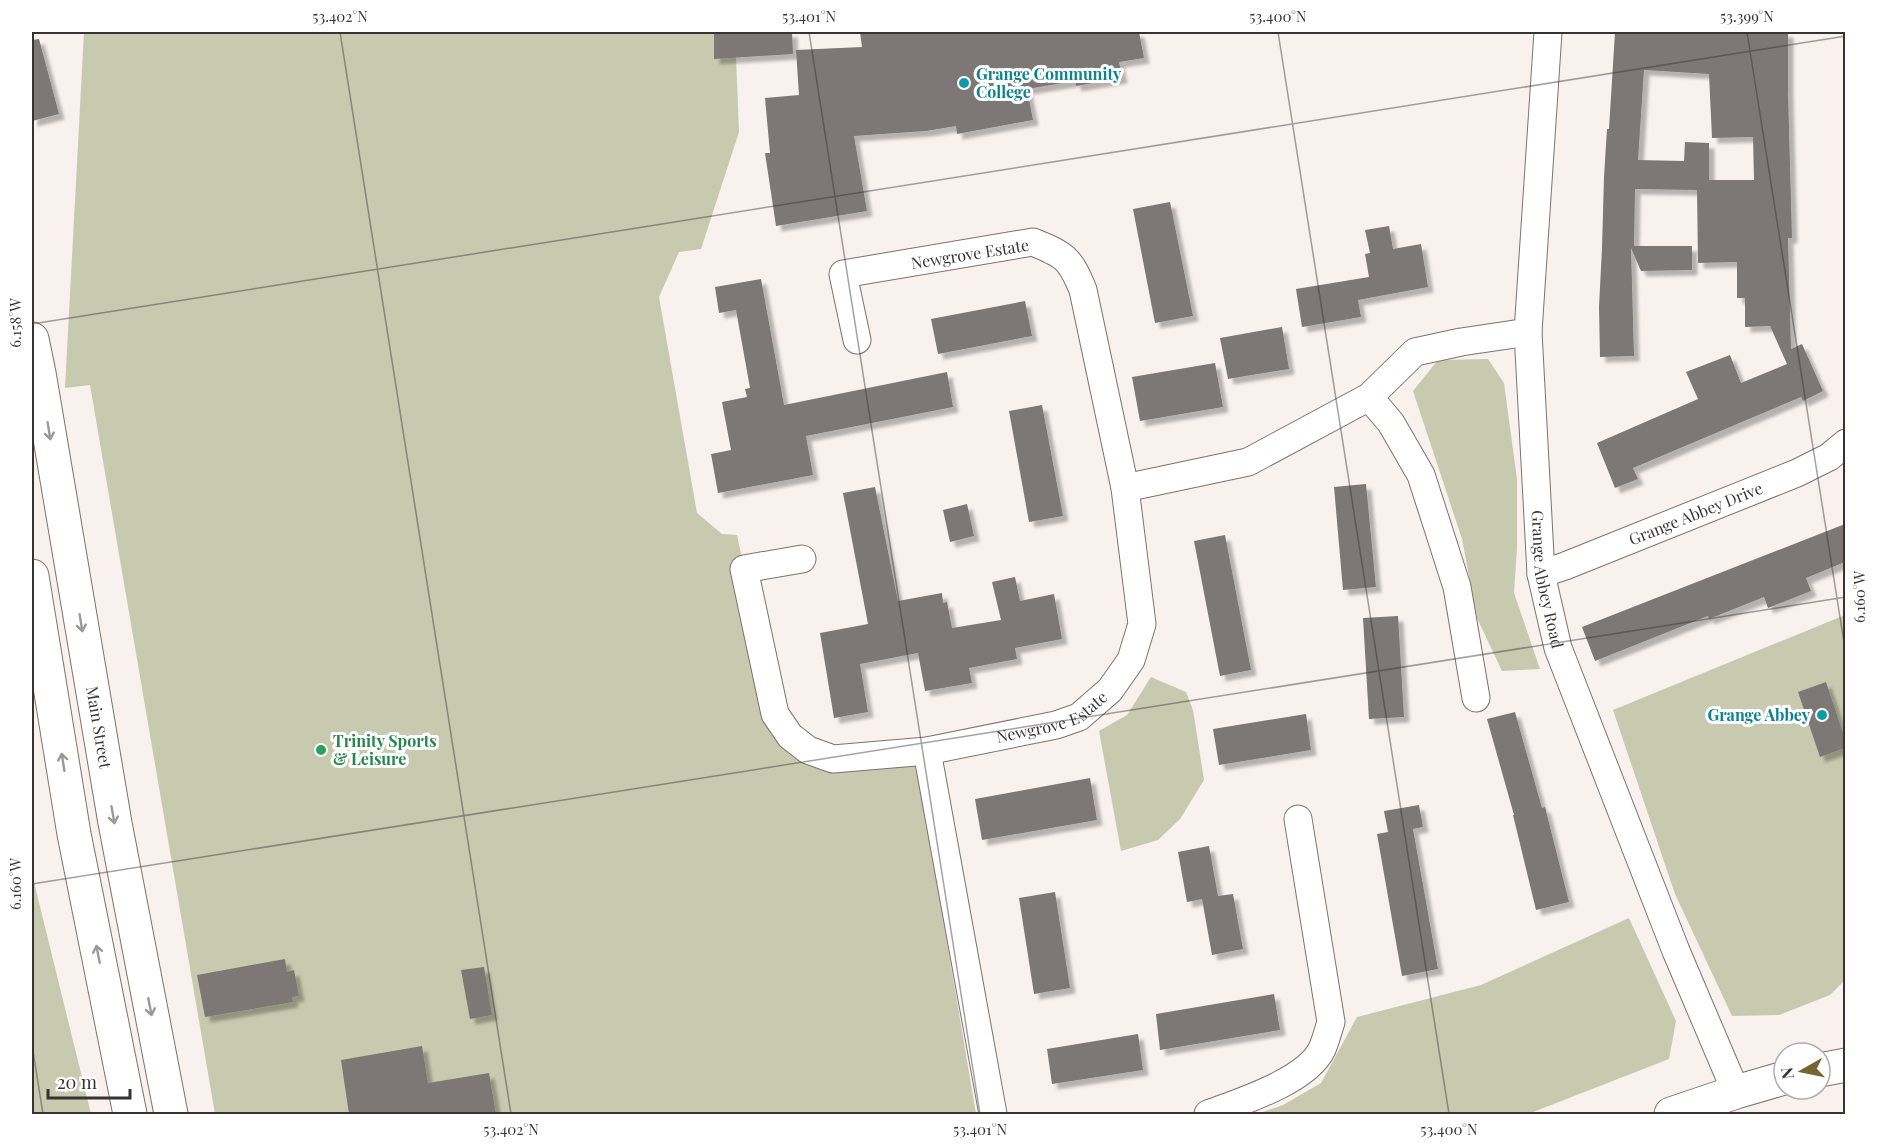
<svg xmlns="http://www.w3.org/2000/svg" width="1877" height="1146" viewBox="0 0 1877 1146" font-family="'Playfair Display',serif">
  <defs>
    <filter id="shadow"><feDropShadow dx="5.5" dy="5.5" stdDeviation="1.5" flood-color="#0004"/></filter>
  </defs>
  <rect width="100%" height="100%" fill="#f8f1ee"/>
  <g fill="#c7caaf">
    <path d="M84,32H735L739,132L701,249L679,252L659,297L697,513L722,534L737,535L773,705L836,767L917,763L976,1114H215L90,385L65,388Z"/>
    <path d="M1488,359L1504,383L1517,479V548L1514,593L1540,669L1502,671L1477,618L1462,539L1413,391L1438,360Z"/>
    <path d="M1845,615L1846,979L1830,995L1779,1015L1732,1016L1675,894L1613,710Z"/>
    <path d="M1151,677L1186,692L1193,710L1204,780L1180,819L1158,840L1121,851L1099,731L1127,715Z"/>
    <path d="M32,874L91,1114H32Z"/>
    <path d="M1629,918L1676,1021L1669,1059L1528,1114H1257L1283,1105L1321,1083L1357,1017L1481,985Z"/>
  </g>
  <g fill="#7d7774" fill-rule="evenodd" filter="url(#shadow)">
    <path d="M763,32H792L793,54L714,59V34L764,33Z"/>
    <path d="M860,32H1139L1144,58L1119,62L1122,78L1076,86L1075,81L1027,89L1033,120L957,134L956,126L926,131L854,136L867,211L776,226L765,153H770L765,98L799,95L796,50L862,47Z"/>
    <path d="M1615,32H1702V33L1788,32V92L1792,238H1788L1791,349L1802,344L1823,391L1803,401L1801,397L1633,468L1638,479L1615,488L1597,443L1698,399L1686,372L1730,355L1741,383L1787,364L1770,326L1745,327V298H1737V262L1698,263L1697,190L1635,189L1634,246H1692V270L1641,271L1631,248L1634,356L1600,357L1599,307L1602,248L1604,177L1607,129H1609ZM1644,70L1709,74L1712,138L1753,137L1754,180H1709V143L1685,142L1684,161L1638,160Z"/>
    <path d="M39,39L59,114L32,121V40Z"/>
    <path d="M1170,202L1193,316L1155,323L1133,209Z"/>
    <path d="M1389,226L1393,249L1421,244L1428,287L1358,300L1361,317L1302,327L1296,289L1369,277L1365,254L1370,253L1365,230Z"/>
    <path d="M761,279L784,405L947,372L953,407L806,436L813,475L718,493L711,454L731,450L722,402L747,397L745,389L750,388L736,310L719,313L715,287Z"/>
    <path d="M1025,301L1032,336L938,354L931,319Z"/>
    <path d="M1282,327L1289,369L1228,379L1220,338Z"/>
    <path d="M1215,363L1223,407L1140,421L1132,377Z"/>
    <path d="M1042,405L1063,516L1029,522L1009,411Z"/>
    <path d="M1366,484L1376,587L1343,590L1334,487Z"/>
    <path d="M875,487L898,601L942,593L943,603L947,602L952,628L1001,620L992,582L1015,577L1020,601L1054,594L1062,639L1015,648L1017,659L969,668L972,683L925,691L918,653L860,664L868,712L834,718L820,633L868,624L843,493Z"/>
    <path d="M967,504L974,536L950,542L943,510Z"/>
    <path d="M1845,524V562L1806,578L1811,591L1768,608L1764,597L1709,619L1708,616L1595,661L1582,627Z"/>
    <path d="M1225,535L1251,670L1220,676L1194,541Z"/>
    <path d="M1398,616L1404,717L1369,719L1363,618Z"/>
    <path d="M1826,682L1845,739V748L1820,757L1798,692Z"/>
    <path d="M1515,712L1542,808L1545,807L1569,902L1536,910L1513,815H1514L1487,719Z"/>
    <path d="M1306,714L1311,750L1219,765L1213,729Z"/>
    <path d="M1090,778L1097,820L982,840L975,799Z"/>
    <path d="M1419,805L1423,827L1413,829L1438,969L1402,976L1377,834L1388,832L1384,811Z"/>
    <path d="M1209,846L1218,896L1233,894L1243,949L1212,955L1202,899L1187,902L1178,852Z"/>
    <path d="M1055,892L1070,988L1034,994L1019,898Z"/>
    <path d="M285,959L287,972L294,970L299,996L292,997L293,1002L205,1017L197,975Z"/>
    <path d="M484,967L492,1015L470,1019L461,970Z"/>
    <path d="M1274,994L1280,1030L1160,1050L1156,1014Z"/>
    <path d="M1138,1034L1143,1070L1052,1084L1047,1049Z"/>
    <path d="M422,1046L428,1083L489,1073L496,1114H349L341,1060Z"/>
  </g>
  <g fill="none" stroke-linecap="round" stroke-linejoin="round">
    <g stroke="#7a7370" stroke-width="29">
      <g id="minor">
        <path id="s1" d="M1548,32L1528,332L1541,574L1558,648L1676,951L1736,1092"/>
        <path d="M1369,397L1391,423L1421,475L1457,587L1476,698"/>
        <path d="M1125,488L1248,462L1369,397L1415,352L1461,342L1528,332"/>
        <path id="s2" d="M802,559L744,569L775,714L790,736L808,750L833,759L927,751L1056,725L1079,717L1110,690L1131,660L1142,624L1125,488L1083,290C1070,258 1065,255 1033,242L843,274L857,340"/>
        <path id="s3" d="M1541,574L1565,566L1797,473L1829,457L1846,443"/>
        <path d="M927,751L993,1114"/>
        <path d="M1208,1114C1240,1102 1307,1081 1322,1049C1326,1040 1328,1031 1331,1022L1298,819"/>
      </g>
    </g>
    <g stroke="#7a7370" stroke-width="35">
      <g id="tertiary">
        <path id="s4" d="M32,339L39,373L115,823L171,1114"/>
        <path d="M32,576L74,834L130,1114"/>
        <path d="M1820,1070L1846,1065"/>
        <path d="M1671,1114L1736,1092L1784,1078"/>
      </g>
    </g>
    <use href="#minor" stroke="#fff" stroke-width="27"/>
    <use href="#tertiary" stroke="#fff" stroke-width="33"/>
  </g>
  <defs><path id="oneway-shaft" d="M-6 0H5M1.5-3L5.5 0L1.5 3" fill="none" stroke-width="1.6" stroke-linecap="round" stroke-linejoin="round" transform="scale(1.5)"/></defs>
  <g stroke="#9a9998">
    <use href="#oneway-shaft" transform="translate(49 431) rotate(81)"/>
    <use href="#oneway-shaft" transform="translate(81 623) rotate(81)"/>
    <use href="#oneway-shaft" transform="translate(63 762) rotate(-99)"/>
    <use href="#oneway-shaft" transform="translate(113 815) rotate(80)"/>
    <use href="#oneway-shaft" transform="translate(98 954) rotate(-101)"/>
    <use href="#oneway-shaft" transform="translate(150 1007) rotate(79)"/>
  </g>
  <path fill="none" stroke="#363332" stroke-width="1.5" stroke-opacity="0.45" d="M340,32L511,1114M809,32L980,1114M1278,32L1449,1114M1747,32L1846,655M32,324L1846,36M32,884L1846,597M32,1045L43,1114"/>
  <g fill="#0f9aa8" stroke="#fff" stroke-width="2">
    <circle cx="964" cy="83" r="6"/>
    <circle cx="1822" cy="715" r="6"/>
  </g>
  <circle fill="#2e9e5b" stroke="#fff" stroke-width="2" cx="321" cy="750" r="6"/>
  <g text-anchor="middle" stroke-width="6" stroke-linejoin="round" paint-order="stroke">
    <g font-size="16" font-weight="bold" fill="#0d838f" stroke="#fff" text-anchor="start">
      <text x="976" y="80">Grange Community<tspan x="976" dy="18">College</tspan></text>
      <text x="1810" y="721" text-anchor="end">Grange Abbey</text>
    </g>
    <g font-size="16" fill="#363332" stroke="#fff">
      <text transform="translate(970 254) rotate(-9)" y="6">Newgrove Estate</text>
      <text dy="6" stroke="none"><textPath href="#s3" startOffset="166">Grange Abbey Drive</textPath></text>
      <text dy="6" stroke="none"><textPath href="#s1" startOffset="549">Grange Abbey Road</textPath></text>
      <text dy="6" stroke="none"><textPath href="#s2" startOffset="508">Newgrove Estate</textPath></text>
      <text dy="6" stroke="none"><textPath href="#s4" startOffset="394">Main Street</textPath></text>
    </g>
    <g font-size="16" font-weight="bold" fill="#27864d" stroke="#fff" text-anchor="start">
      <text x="333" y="747">Trinity Sports<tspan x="333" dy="18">&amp; Leisure</tspan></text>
    </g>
  </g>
  <rect width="1877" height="1146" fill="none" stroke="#ffffff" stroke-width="66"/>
  <g transform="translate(1802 1071) rotate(261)"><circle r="28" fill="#ffffff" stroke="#afadad" stroke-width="1.5"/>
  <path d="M0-4.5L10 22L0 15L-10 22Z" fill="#756533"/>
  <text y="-9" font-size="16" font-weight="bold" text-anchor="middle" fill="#363332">N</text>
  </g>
  <path d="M48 1089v9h82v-9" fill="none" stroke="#363332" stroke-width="3"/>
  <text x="57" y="1089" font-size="18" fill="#363332" stroke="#ffffff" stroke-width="4.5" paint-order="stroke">20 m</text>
  <rect x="33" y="33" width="1811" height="1080" fill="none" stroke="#363332" stroke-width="2"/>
  <g font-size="15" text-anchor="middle" fill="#363332">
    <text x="340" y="22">53.402°N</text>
    <text x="809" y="22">53.401°N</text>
    <text x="1278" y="22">53.400°N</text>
    <text x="1747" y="22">53.399°N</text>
    <text transform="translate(16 323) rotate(-90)" y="5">6.158°W</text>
    <text transform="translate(1860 597) rotate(-90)" y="5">6.160°W</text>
    <text transform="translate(16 884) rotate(-90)" y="5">6.160°W</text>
    <text x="511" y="1135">53.402°N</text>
    <text x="980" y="1135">53.401°N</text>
    <text x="1449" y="1135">53.400°N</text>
  </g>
</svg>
